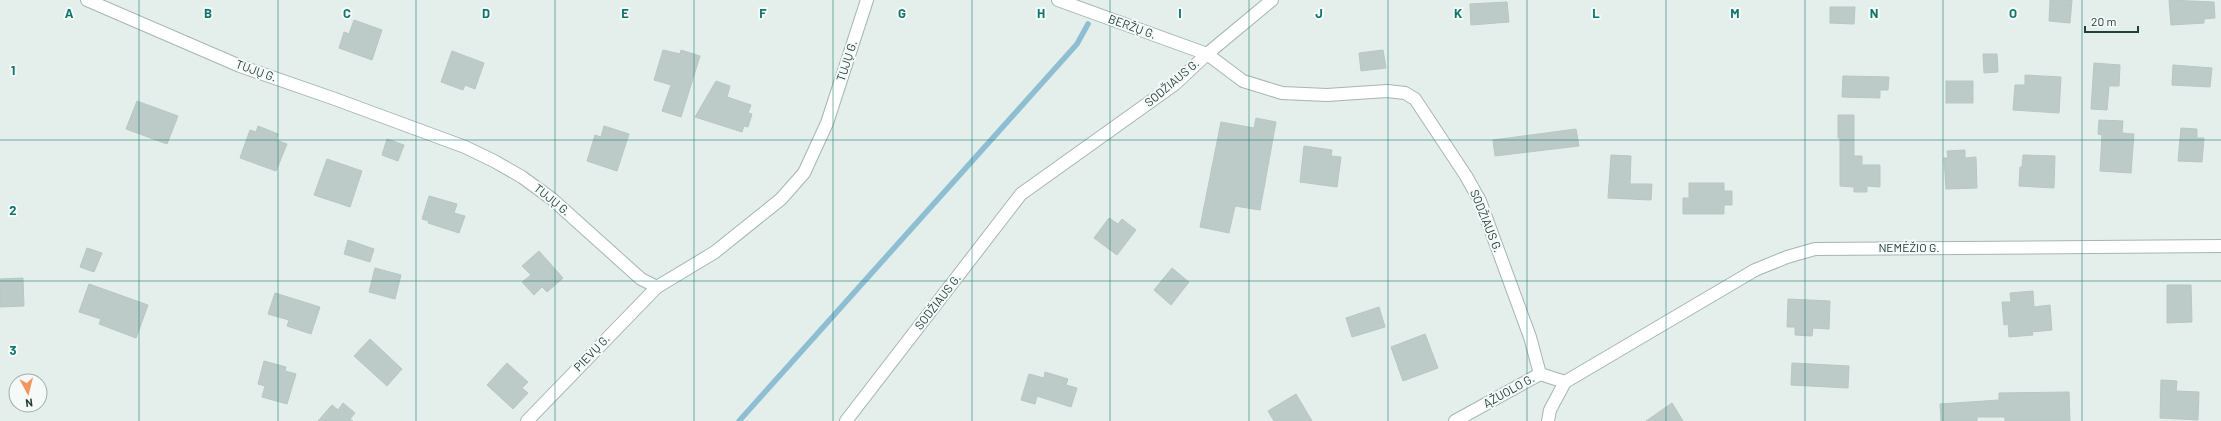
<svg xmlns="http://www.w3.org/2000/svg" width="2221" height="421" viewBox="0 0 2221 421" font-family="Barlow,sans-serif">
  <rect width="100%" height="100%" fill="#e4eeeb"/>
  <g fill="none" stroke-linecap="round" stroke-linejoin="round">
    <path stroke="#8dbed2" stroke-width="5.5" d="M739,421L1077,44L1088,24"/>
  </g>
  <g fill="#bccbc7" stroke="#b7c7c3">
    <path d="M2050,0H2072L2070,23L2049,21Z"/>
    <path d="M2169,0L2214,2L2215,18L2204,19V23L2171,25Z"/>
    <path d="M1507,2L1509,22L1471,25L1470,4Z"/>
    <path d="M1830,7H1855L1854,24L1830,23Z"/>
    <path d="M354,20L382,30L372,60L339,48L344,32L349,34Z"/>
    <path d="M663,50L680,54L681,50L700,56L681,117L662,111L671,85L654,80Z"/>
    <path d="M1383,50L1386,68L1361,71L1359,53Z"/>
    <path d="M452,51L484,63L475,89L465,85L463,90L441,82Z"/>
    <path d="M1983,54H1997L1998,72L1984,73Z"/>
    <path d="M2094,63L2120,65L2119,86H2109L2107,110L2091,109Z"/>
    <path d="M2173,65L2212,68L2210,87L2172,85Z"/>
    <path d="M2025,75L2061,77L2059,113L2013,110L2015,85H2025Z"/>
    <path d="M1843,76L1889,77L1888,90H1880V98L1842,97Z"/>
    <path d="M716,81L730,86L727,97L751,105L748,113L752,114L748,127L744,126L742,132L695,117Z"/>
    <rect x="1946" y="81" width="27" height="22"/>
    <path d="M137,101L178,116L167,144L126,129Z"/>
    <path d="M1838,115H1854V156H1862V165H1880V187L1867,186V192H1854V187L1840,186V138H1838Z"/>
    <path d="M1256,118L1276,122L1260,210L1235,206L1229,233L1200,227L1221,122L1254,128Z"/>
    <path d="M2099,120L2123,121L2122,133L2134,134L2131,173L2100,171L2102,135L2098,134Z"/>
    <path d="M258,126L278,134L276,140L287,144L276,171L240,158L250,130L256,132Z"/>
    <path d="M604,126L629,134L617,171L587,161L595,135L601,137Z"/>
    <path d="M2181,128L2197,129V138H2204L2202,162L2178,161Z"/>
    <path d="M1576,129L1579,146L1495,156L1493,140Z"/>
    <path d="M387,139L404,145L398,161L382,155Z"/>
    <path d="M1304,146L1332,150L1331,156L1341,157L1337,187L1300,182Z"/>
    <path d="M1965,150V158L1976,157L1977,188L1946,189L1944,158H1948L1947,151Z"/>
    <path d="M1611,155L1631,156L1630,184H1652L1651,200L1608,198Z"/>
    <path d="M2023,155L2055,156L2054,188L2019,186L2020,167H2022Z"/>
    <path d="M327,159L362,171L350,207L314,195Z"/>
    <path d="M1689,183H1724V191H1732V205H1724V214H1683V198H1689Z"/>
    <path d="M429,196L457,204L454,213L465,216L459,233L428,223L429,221L422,219Z"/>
    <path d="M1109,218L1118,224L1122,219L1136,230L1117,255L1094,238Z"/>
    <path d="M348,240L374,249L370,262L344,254Z"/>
    <path d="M87,248L102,253L94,272L80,267Z"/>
    <path d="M539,251L563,278L547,292L542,287L534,295L522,282L531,275L522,266Z"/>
    <path d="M375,268L401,275L395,299L369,292Z"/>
    <path d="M1172,268L1189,282L1171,305L1154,290Z"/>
    <path d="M23,278L24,306L0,307V279Z"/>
    <path d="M89,284L148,305L136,338L99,324L101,319L79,312Z"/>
    <path d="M2167,285H2191L2192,322L2167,323Z"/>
    <path d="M2033,291L2034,307L2050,305L2052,330L2032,332L2033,335L2009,337L2008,324L2004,325L2002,302H2011L2010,293Z"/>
    <path d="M275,293L320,307L311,334L287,326L289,320L268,314Z"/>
    <path d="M1788,299L1830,301L1829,329L1813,328L1812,336L1795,335V327H1787Z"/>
    <path d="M1379,307L1385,327L1352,337L1346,318Z"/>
    <path d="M1425,334L1438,368L1403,381L1391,347Z"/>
    <path d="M370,339L402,369L387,386L354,356Z"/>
    <path d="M264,361L286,367L285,371L296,374L287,404L262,397L265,386L258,384Z"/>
    <path d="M507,363L528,382L522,388L528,393L513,409L487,385Z"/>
    <path d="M1792,363L1849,366L1848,388L1791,385Z"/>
    <path d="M1045,372L1068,379L1066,385L1077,388L1071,407L1037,396L1035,404L1021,400L1029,374L1044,378Z"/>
    <path d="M2161,380L2177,381L2176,391L2199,392L2198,420L2160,418Z"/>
    <path d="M2069,392L2070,421H2005V417H1977V421H1941L1940,404L1999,400V393Z"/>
    <path d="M1296,394L1312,421H1274L1268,411Z"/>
    <path d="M343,403L355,413L350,419L353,421H318L332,405L338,410Z"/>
    <path d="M1672,403L1683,421H1646Z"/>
  </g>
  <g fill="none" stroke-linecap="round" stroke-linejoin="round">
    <g stroke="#a6b6b3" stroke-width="14">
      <g id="minor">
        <path d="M87,0L240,66L335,99L465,147L494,161L522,177L552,199L641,279L657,287L715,252L781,199L804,173L827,123L867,0"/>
        <path d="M1058,0L1207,54L1243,81L1282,93L1327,95L1387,91L1405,93L1415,99L1466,176L1480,201L1530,337L1540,374"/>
        <path d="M527,421L657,287"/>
        <path d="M846,421L1021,194L1175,84L1207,54L1272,0"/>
        <path d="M1455,421L1540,374L1565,382"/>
        <path d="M1548,421L1550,410L1565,382L1755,270L1787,257L1815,249L2221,246"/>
      </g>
    </g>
    <use href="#minor" stroke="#fff" stroke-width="12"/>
  </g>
  <path fill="none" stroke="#0f766e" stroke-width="1" stroke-opacity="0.55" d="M139,0V421M278,0V421M416,0V421M555,0V421M694,0V421M833,0V421M972,0V421M1110,0V421M1249,0V421M1388,0V421M1527,0V421M1666,0V421M1805,0V421M1943,0V421M2082,0V421M0,140H2221M0,281H2221"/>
  <g text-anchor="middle" stroke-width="4" stroke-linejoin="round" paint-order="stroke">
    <g font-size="12" fill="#233f3c" stroke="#f5faf8">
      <text transform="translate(1132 27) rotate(20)" y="4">BERŽŲ G.</text>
      <text transform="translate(847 61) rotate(-72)" y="4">TUJŲ G.</text>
      <text transform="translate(256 71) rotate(20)" y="4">TUJŲ G.</text>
      <text transform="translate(1172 83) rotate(-40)" y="4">SODŽIAUS G.</text>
      <text transform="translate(552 200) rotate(39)" y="4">TUJŲ G.</text>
      <text transform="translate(1486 221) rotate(68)" y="4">SODŽIAUS G.</text>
      <text x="1909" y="252">NEMĖŽIO G.</text>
      <text transform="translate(938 302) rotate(-52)" y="4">SODŽIAUS G.</text>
      <text transform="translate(592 353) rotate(-46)" y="4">PIEVŲ G.</text>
      <text transform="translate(1509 391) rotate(-29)" y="4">ĄŽUOLO G.</text>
    </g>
  </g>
  <g font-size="13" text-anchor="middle" font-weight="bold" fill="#0f766e" stroke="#f5faf8" stroke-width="4" stroke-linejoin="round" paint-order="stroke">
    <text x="69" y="18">A</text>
    <text x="208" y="18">B</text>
    <text x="347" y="18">C</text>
    <text x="486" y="18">D</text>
    <text x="625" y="18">E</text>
    <text x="763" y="18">F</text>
    <text x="902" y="18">G</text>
    <text x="1041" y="18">H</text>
    <text x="1180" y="18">I</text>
    <text x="1319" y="18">J</text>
    <text x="1458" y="18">K</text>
    <text x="1596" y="18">L</text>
    <text x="1735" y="18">M</text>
    <text x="1874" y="18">N</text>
    <text x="2013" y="18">O</text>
    <text x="13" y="75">1</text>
    <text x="13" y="215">2</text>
    <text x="13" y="355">3</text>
  </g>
  <g transform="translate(28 393) rotate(173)"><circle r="19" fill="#f5faf8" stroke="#a1afad"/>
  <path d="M0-3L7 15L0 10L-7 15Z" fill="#f1965f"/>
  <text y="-6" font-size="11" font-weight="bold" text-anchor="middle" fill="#233f3c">N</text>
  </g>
  <path d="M2085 26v6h53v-6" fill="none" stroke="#233f3c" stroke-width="2"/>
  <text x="2091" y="26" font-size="12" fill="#233f3c" stroke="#f5faf8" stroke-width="3" paint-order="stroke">20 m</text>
</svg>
